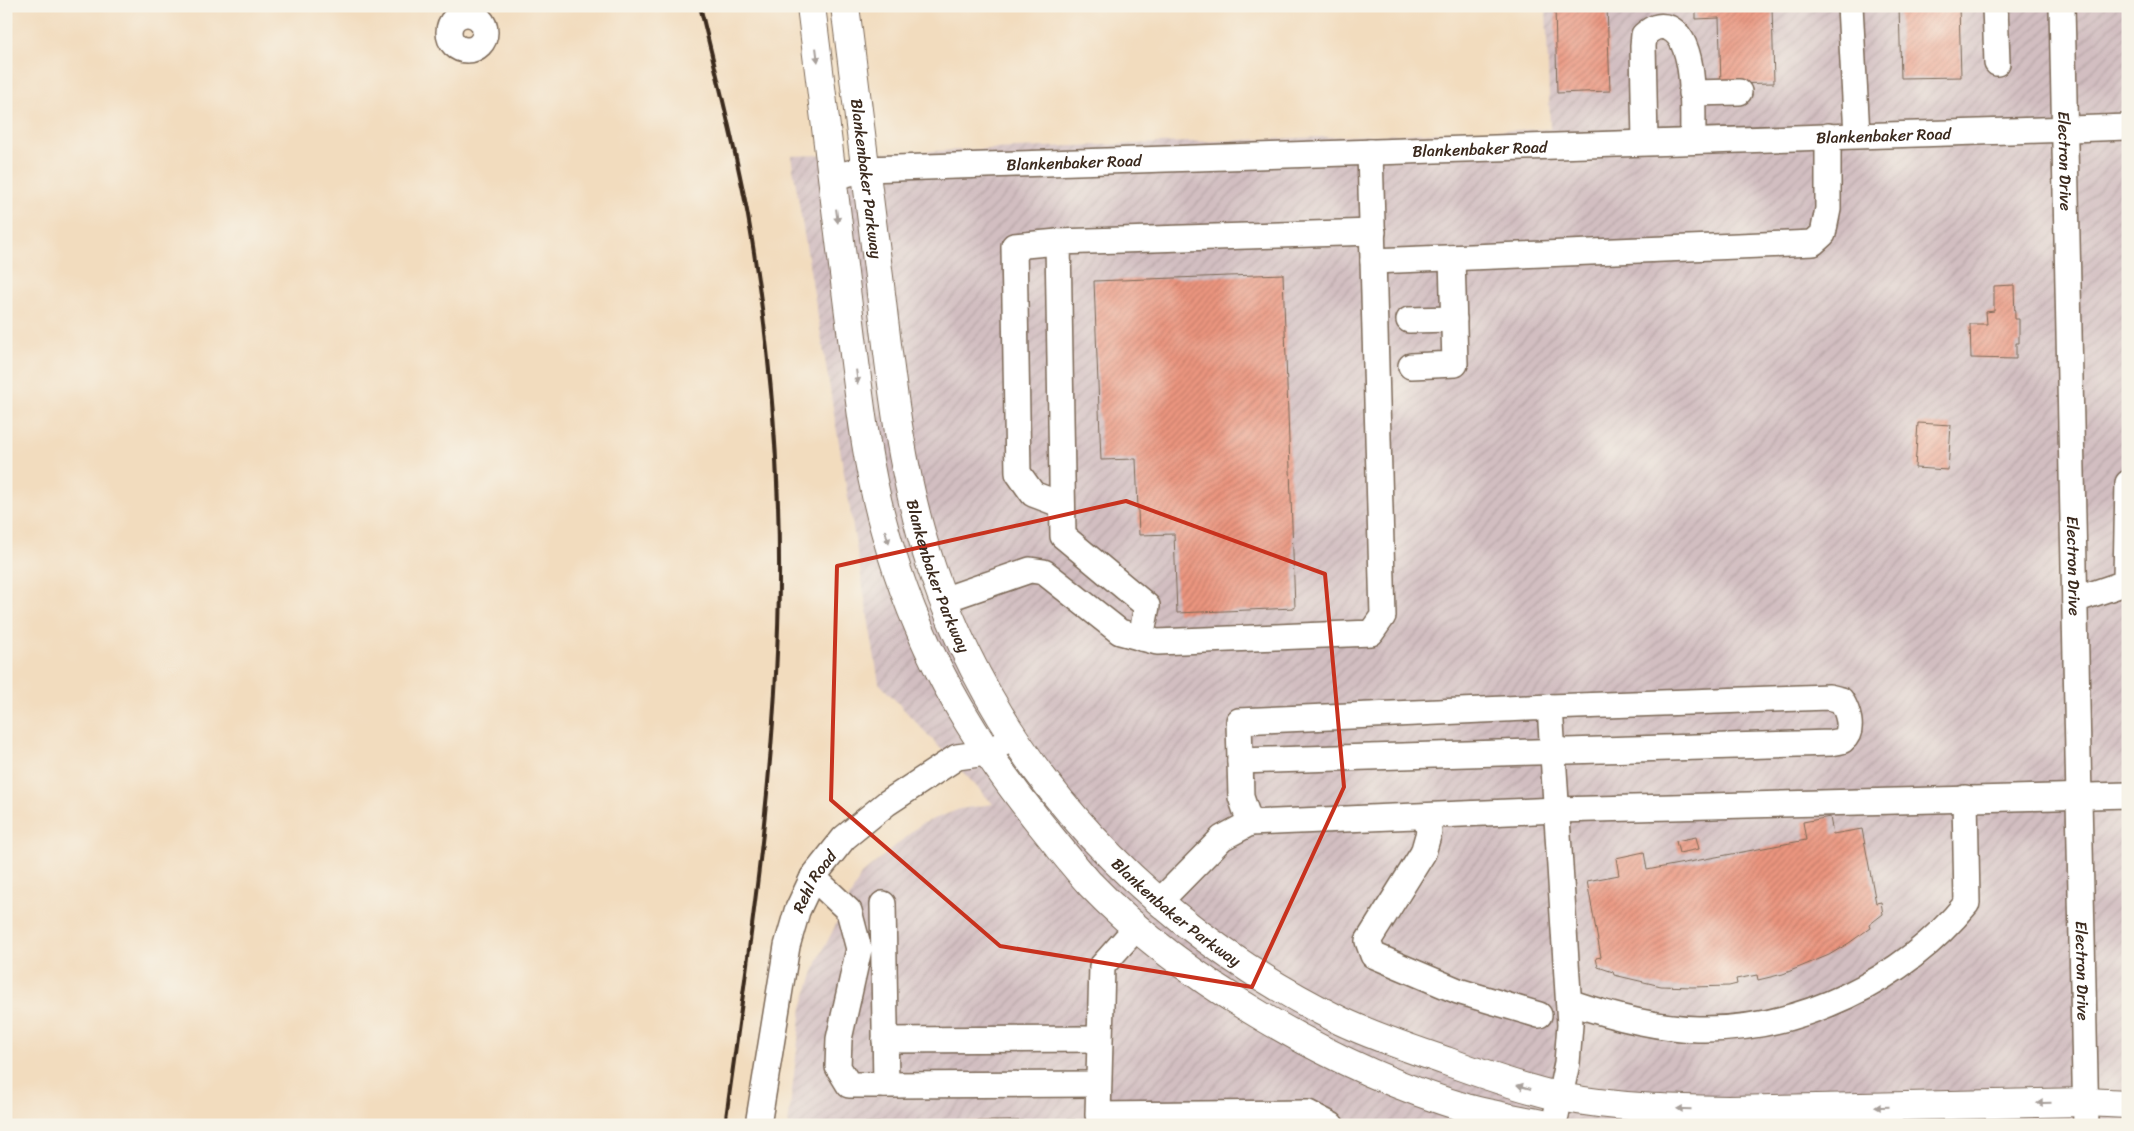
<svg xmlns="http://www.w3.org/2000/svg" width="2134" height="1131" viewBox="0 0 2134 1131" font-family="Sriracha,sans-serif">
  <defs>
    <pattern id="industrial-furrows" width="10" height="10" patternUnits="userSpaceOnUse" patternTransform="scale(1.25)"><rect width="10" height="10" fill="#d2bec1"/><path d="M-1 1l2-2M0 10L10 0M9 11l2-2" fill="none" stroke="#b5a3a5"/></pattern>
    <pattern id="building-hatch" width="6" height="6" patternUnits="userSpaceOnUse" patternTransform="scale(1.25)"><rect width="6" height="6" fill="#eb957f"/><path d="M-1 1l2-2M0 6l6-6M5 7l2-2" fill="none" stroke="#c07a67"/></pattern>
  </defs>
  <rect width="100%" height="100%" fill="#f7f3e8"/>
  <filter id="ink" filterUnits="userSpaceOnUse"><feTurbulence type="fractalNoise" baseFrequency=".02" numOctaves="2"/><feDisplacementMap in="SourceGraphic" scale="10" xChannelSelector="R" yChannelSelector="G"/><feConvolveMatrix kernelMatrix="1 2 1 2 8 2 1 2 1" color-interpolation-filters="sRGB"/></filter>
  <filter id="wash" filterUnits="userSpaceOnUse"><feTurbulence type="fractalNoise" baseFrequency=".0096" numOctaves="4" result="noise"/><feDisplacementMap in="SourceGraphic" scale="20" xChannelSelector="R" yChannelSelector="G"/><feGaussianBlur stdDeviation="1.12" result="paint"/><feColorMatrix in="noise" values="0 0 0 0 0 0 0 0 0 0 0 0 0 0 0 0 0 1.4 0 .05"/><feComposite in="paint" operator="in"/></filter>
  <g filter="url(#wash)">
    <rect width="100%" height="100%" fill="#f2dcbe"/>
    <path fill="url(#industrial-furrows)" d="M1546,6H2128V1125H788L802,1007L818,960L861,875L921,824L960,809L993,804L879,683L791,156L1550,129Z"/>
    <g id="blocks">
      <g fill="url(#building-hatch)">
        <path d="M1555,6H1607L1610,91L1557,93Z"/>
        <path d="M1696,6H1772L1774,83L1721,84L1719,18L1696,19Z"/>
        <path d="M1899,6H1959L1961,77L1901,78Z"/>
        <path d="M1283,274L1295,608L1177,613L1174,534L1139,535L1136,459L1101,460L1094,281Z"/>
        <path d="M2014,285L2015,319H2019V343H2016V359L1971,358L1970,324H1987L1986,312L1994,311V286Z"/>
        <path d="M1918,423L1951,425L1948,470L1915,468Z"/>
        <path d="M1830,817L1833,834L1862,829L1876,903L1881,902L1883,914L1869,925L1870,928L1849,943L1829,955L1783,974L1758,980L1757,975L1736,979L1737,984L1729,986L1692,987L1661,986L1614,975L1613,972L1598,967L1596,958L1601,957L1587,881L1619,875L1616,858L1644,852L1647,870L1806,840L1803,822Z"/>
        <path d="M1696,837L1699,849L1679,853L1676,841Z"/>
        <path d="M1075,1120L1076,1125H865V1123Z"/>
      </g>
    </g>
  </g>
  <g filter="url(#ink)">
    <use href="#blocks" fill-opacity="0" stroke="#7b6856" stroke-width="1"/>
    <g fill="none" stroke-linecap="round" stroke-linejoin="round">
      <g stroke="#7b6856" stroke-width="28">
        <g id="minor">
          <path d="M1850,6L1857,135"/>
          <path d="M1995,6L1997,63"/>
          <path id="s1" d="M2062,6L2086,1125"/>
          <circle cx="467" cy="32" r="18"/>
          <path d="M1691,93L1739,92"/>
          <path d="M1645,142L1643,46L1644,35C1652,28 1659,24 1669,28C1698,41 1692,113 1693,141"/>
          <path id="s2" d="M833,177L866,169L2128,127"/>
          <path d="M1058,242L1014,246L1018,473L1033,494L1062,505"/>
          <path d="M1373,261L1813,243L1823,234L1828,209V136"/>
          <path d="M1409,320L1454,319"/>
          <path d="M1411,366L1455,364L1452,258"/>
          <path d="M943,600L1030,570L1044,572L1120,632L1157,642L1371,633L1383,616L1370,152"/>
          <path d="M2075,600L2122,584L2126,578L2128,483"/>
          <path d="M1141,638L1147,606L1063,536L1058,242L1373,232"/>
          <path d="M1240,761L1831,743C1834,742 1840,742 1843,740C1855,730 1847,710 1841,700L1829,697L1550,707"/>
          <path d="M1426,816L1429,832L1423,853L1368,941L1373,955L1458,991L1539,1015"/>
          <path d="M1250,823L1241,797L1239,721L1550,707L1570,1025L1567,1063L1554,1125"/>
          <path d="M813,877L849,911L859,949L839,1039L838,1067L849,1085H886L883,904"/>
          <path d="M1159,902L1222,838L1250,823L1557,810L2128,795"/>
          <path d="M1137,927L1102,966L1098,1115L1308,1113L1331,1125"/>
          <path d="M1569,1002C1610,1016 1654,1028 1698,1029C1800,1031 1903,981 1967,903L1965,798"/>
          <path d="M885,1040L1099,1039"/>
          <path d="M886,1085L1098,1084"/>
          <path id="s3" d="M758,1125L787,946L797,911L813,877L844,838L887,803L957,757L986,753L1014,737"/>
        </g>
      </g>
      <g stroke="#7b6856" stroke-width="30">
        <g id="major">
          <path d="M811,6C824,106 836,206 848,306C858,382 864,457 885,531C916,642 966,731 1038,821C1055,842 1072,864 1090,884C1183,981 1338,1070 1466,1108C1492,1115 1519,1119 1546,1125"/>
          <path id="s4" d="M845,6C857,99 869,192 880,285C891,381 901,477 932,569C1000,771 1151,927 1341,1021C1375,1037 1411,1049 1446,1061C1484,1075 1522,1088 1561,1097C1616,1108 1673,1109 1729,1110L2086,1102L2128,1104"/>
        </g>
      </g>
      <use href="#minor" stroke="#fff" stroke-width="25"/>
      <use href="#major" stroke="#fff" stroke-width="28"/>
      <path stroke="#3b2a1e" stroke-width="4" d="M700,6C717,76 735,146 748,216C769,337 780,461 779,583C777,765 750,945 725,1125"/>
    </g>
    <defs><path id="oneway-solid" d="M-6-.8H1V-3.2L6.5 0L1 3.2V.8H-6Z" transform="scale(1.25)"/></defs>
    <g fill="#a79f9a">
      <use href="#oneway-solid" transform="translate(817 55) rotate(83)"/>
      <use href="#oneway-solid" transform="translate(837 216) rotate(83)"/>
      <use href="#oneway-solid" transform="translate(857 377) rotate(83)"/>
      <use href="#oneway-solid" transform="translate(887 537) rotate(74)"/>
      <use href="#oneway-solid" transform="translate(1524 1087) rotate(-165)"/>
      <use href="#oneway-solid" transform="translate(2044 1103) rotate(179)"/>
      <use href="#oneway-solid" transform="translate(1882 1107) rotate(179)"/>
      <use href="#oneway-solid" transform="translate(1684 1109) rotate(-179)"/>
    </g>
  </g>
  <path fill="none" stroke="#c8321e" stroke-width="4" stroke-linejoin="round" d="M1126,501L1325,574L1344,787L1252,987L1000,946L831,800L837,566Z"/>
  <g text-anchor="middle" stroke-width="4.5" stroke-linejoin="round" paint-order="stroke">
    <g font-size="16" fill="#3b2a1e" stroke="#f7f3e8">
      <text dy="6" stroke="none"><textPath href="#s2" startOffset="1052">Blankenbaker Road</textPath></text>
      <text dy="6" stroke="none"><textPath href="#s2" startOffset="648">Blankenbaker Road</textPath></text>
      <text dy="6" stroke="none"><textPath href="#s1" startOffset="155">Electron Drive</textPath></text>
      <text dy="6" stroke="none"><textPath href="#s2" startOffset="242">Blankenbaker Road</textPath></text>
      <text dy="6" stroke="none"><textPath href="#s4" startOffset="174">Blankenbaker Parkway</textPath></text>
      <text dy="6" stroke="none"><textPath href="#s1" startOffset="560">Electron Drive</textPath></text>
      <text dy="6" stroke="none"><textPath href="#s4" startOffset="579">Blankenbaker Parkway</textPath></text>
      <text dy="6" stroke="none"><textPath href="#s3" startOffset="252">Rehl Road</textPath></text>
      <text dy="6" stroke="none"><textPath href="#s4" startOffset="998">Blankenbaker Parkway</textPath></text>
      <text dy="6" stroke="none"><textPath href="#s1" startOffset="965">Electron Drive</textPath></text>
    </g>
  </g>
  <rect width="2134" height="1131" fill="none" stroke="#f7f3e8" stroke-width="25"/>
</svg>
